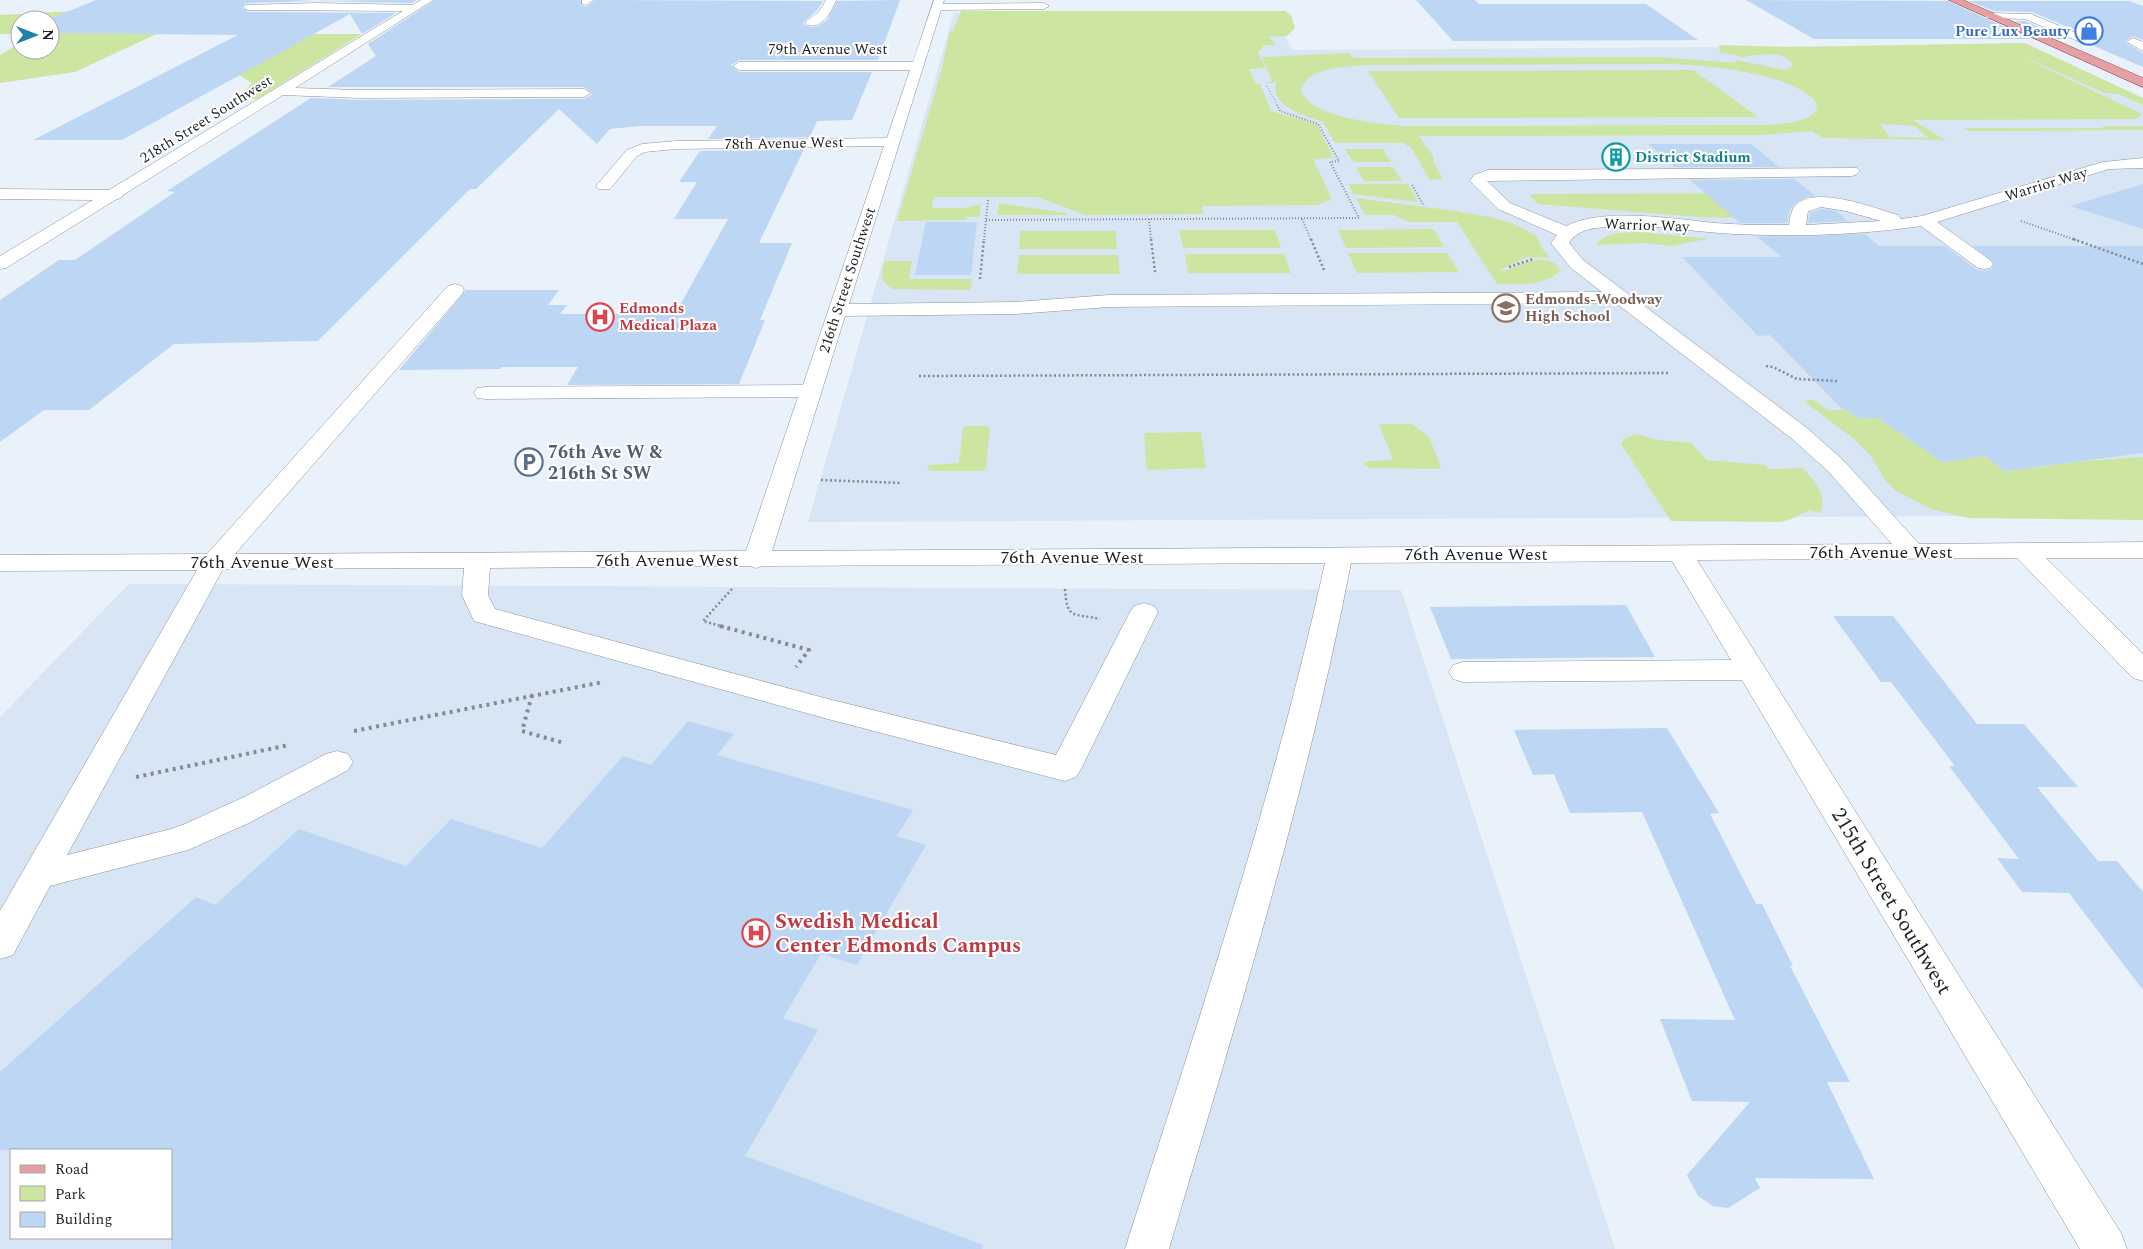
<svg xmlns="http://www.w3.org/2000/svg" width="2143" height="1249" viewBox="0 0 2143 1249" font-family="Spectral,serif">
  <rect width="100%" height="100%" fill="#e9f1fb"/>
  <g fill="#d8e5f5" fill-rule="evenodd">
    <path d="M1270,12L1293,50L2019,45L2143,102V515L808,522L954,13Z"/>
    <path d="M129,584L1401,590L1615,1249H0V717ZM11,1150H171V1238H11Z"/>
  </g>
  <g fill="#cce6a1" fill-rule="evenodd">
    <path d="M135,8L163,31L75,72L0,83V55L20,43V50H50V20H20V34H0V15Z"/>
    <path d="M961,11H1285L1291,15L1295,28L1287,36L1268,37L1277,45H1264L1258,53L1266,68L1249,69L1256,84H1260L1271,111L1316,124L1334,158L1313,159L1332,199L1318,205L1202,206L1203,214L1086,215L1037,197H934L932,208H964L981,204L979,217H967L966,220L897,221L941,72L950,31H953Z"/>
    <path d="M277,34H362L257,99H235L252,83L236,73Z"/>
    <path d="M2025,43L2143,98V105L2118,94L2104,93L2004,48L2142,114L2136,119L1913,120L1945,140L1823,138L1812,131L1763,135L1419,136L1433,156L1434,163L1443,179L1430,180L1410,146H1407L1404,143H1335L1323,122C1306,117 1267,105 1277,81L1274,83H1266L1272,81L1262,57L1349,53L1354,58L1658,57L1736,63V60L1785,70L1793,66C1786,47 1753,57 1740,57L1735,55L1720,53L1719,45L1791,47ZM1668,64C1704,65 1739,69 1774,79C1785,82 1835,100 1810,116C1797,124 1780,124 1765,125L1405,126C1381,124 1307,118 1301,89C1309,67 1346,67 1365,65ZM1880,124L1915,126L1928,138L1890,137Z"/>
    <path d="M1693,70L1758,117L1399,118L1368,71Z"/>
    <path d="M2107,126H2143V130L1969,131L1964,128H2100Z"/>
    <path d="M1345,149H1383L1391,162H1353Z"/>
    <path d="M1356,167H1393L1402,181H1364Z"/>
    <path d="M1349,184H1408L1418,202L1353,194Z"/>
    <path d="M1792,193L1747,218L1699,217L1538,204L1531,197V194Z"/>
    <path d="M1356,198L1456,211L1489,217L1512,223L1537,236L1542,248L1550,258L1527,257L1500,270L1505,271C1519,265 1551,249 1560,271C1544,287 1518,284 1497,284L1457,222H1409L1394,215H1365Z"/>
    <path d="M999,203L1067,213V215H997Z"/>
    <path d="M1434,229L1444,247L1346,248L1338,230Z"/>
    <path d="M1179,230H1275L1281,248H1183Z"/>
    <path d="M1020,231H1116L1117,249H1019Z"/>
    <path d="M1639,232L1704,238L1707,239L1671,246L1645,243L1596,245C1606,231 1623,233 1639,232Z"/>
    <path d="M1348,253H1447L1459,272L1357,273Z"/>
    <path d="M1185,254H1284L1291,273H1188Z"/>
    <path d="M1019,255H1118L1120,274H1017Z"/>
    <path d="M885,261H912L909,279H972L970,290L893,289C879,281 881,275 885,261Z"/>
    <path d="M1814,400L1829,411L1843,409L1858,418H1878L1942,462L1985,456L2005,471L2085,461L2143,457V520L1968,518L1931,509L1896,491L1885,480L1871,456L1854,439L1804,401Z"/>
    <path d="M1379,424H1412L1429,437L1441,467L1437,469L1369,468L1363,464L1367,461L1393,460Z"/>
    <path d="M967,426H987L990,429L986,468L982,471H933L927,469L929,465L959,463L963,428Z"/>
    <path d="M1201,432L1206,468L1147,470L1144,434L1146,433Z"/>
    <path d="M1637,434L1657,440L1691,443L1707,460L1765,465L1769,469L1803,468C1815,482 1828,495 1820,513L1809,510L1794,518L1781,522L1671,521L1621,444L1624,439Z"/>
  </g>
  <g fill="#bdd6f3">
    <path d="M96,0H291L316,1L245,3L242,8L249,12L396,13L362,34L350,14L122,140H33L238,35L50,33V20H47Z"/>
    <path d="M378,0H417L412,3L318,1Z"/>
    <path d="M435,0H580L581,5L586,7L595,0L823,1L817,10L803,23L806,26L812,27L819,26L827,20L837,1L900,0L880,55L877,60H739L731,65L739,72H872L852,120L817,121L810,137L708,139L717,126H639L610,129L597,144L559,109L476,189H470L318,341L174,344L89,410H44L0,442V300L59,260H75L175,192L167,191L311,98L359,100L584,99L593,94L584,87H328L376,56L368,44Z"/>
    <path d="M1416,0H1475L1479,4H1646L1698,40L1453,41Z"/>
    <path d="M1746,0L1948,1L2031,39H1814Z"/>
    <path d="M1969,1H2129L2143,6V40L2132,36L2125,42L2143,53V67L2094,46L2097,42L2094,38L2032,12L1994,11Z"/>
    <path d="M2015,21H2025L2067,39H2057Z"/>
    <path d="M1648,144H1751L1779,167H1675Z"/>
    <path d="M804,149L759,243H792L760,320H765L739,384L567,385L578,367H502L500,369L399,370L466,290H559L548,305H567L560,314H675L728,219H674L697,182H679L700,151Z"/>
    <path d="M1794,179L1816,196L1806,197L1796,203L1790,210L1787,223H1740L1690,180Z"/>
    <path d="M2143,184V229L2070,206Z"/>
    <path d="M1821,209L1836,211L1848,221L1808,223L1810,212Z"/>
    <path d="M926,222H977L971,275H915Z"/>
    <path d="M1865,234L1879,246H1945L1977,270L1984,271L1992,269L1994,263L1973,246H2143V453L2005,471L1985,456L1942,462L1878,418H1858L1839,406L1770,335L1758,336L1682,257H1782L1757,237Z"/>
    <path d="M1626,605L1655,657L1451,659L1430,607Z"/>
    <path d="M1833,616H1893L1977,724H2024L2078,787H2037L2098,861H2117L2143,892V990L2069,893L2022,892L1997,858L2019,859L1949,766H1955L1891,682H1881Z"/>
    <path d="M688,721L734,734L717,755L913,810L897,836L926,845L857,965L821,954L783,1018L818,1030L745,1156L983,1245L982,1249H171V1150H0V1072L196,897L215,905L299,829L406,866L451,819L542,848L623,756L651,765Z"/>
    <path d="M1667,728L1719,813L1710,814L1756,904H1762L1793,966H1790L1850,1082H1827L1874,1179L1755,1178L1760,1188L1728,1208L1713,1206L1698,1196L1687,1175L1750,1102L1692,1101L1660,1019L1735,1020L1642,812L1570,813L1554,774L1533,775L1514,730Z"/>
  </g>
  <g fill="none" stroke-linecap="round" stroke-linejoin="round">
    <g stroke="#8a929a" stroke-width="1">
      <g id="minor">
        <path d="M421,0H433L295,88L359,90L584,89L591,93L584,97L359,98L283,95L123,195L121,198L115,200L6,268L0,269V256L93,200L0,199V189L109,190L403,11L249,10L245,9L244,7L245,5L317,3L413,5Z"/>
        <path d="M582,0H593L586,5L582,4Z"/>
        <path d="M826,0H836C831,12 823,29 807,25L805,23C816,12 818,16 826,0Z"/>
        <path d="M934,0H944L943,4L1044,3L1049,6L1044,9L941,10L849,304L1016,302L1109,295L1602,292L1571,268L1554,247L1551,243L1557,235L1498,209L1470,181L1474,175L1488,170L1857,168L1860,171L1857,174L1852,176L1487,181L1510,203L1566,226C1605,207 1673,219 1715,223C1740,225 1765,225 1789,225C1790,218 1791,209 1797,204C1818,186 1874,208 1898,215L1901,219L1922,216L2103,162L2143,158V168L2109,169L1937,222L1990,260L1993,264L1990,268L1984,269L1978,268L1921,226C1859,235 1797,237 1735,234C1692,232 1649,223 1606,227C1592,228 1577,230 1569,243L1583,260L1807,428L1844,461L1919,544L2143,542V558H2046L2143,654V681L2133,678L2017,558L1697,560L2121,1233L2127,1249H2080L1742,680L1463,682L1453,679L1449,672L1453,665L1463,662L1731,660L1672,561L1351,563C1306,796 1236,1022 1169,1249H1125C1198,1022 1274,796 1325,563L763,566L756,568L750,566L490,568L488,595L495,609L828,699L1056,755L1130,612L1134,606L1144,603L1154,606L1158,612L1081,769L1076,777L1065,781L828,719L474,621L462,595L464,568L223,569L67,855L171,829L185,824L246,796L326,754L337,751L348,754L353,762L348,770L249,823L188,850L50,886L13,955L0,959V911L197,570L0,571V555L207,554L448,286L455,284L462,286L464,290L462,294L235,554L746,551L798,397L485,399L477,398L474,393L477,388L485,387L803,385L884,146L676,149L645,152L637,156L610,189H598L596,186L627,150L642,144L676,141L887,138L910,70H739L733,66L739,62H913ZM1821,207L1846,211L1881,221L1806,225L1808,211ZM1616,303L1791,438L1828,471L1892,544L772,551L845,316L1016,314L1109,307Z"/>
        <path d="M1991,13L2031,14L2093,40L2095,42L2093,44H2085L2025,19L1987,18L1985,16L1987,14Z"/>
        <path d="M2133,38L2143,42V51L2127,42L2129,40Z"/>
      </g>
    </g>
    <g stroke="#934c4f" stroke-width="1">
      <path id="major" d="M1949,0H1963L2143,78V87Z"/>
    </g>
    <path stroke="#848a90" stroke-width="1" stroke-dasharray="1 2" stroke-linecap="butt" d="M1267,86L1278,106"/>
    <g stroke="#848a90" stroke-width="2" stroke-dasharray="1 2" stroke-linecap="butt">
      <path d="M1412,185L1424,206"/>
      <path d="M1149,219L1151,240"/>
      <path d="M1302,219L1311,240"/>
      <path d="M986,220L1359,218L1330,162L1339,161L1318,124L1280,111L1277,105"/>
      <path d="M2021,221L2076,240"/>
      <path d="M984,240L988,200"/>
    </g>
    <g stroke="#848a90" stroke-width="2.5" stroke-dasharray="2 2.5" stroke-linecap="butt">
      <path d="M1151,239L1155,272"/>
      <path d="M1311,239L1324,270"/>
      <path d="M2073,239L2143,264"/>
      <path d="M1509,267L1533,259"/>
      <path d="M980,279L984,239"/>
      <path d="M1766,366L1773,367L1797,379L1837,381"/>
      <path d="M919,376L1668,373"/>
      <path d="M821,480L901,483"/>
      <path d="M1065,589C1067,620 1073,613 1100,619"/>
      <path d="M724,627L703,621L732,589"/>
    </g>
    <g stroke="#848a90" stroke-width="4" stroke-dasharray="3 4.5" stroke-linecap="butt">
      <path d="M720,626L809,650L796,667"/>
      <path d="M532,695L522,731L564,743"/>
      <path d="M354,731L603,682"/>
      <path d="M136,777L289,745"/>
    </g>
    <use href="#minor" fill="#fff" fill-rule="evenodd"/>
    <use href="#major" fill="#e4a1a3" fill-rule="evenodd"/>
  </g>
  <defs>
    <g id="shop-ring" transform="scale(1.4375)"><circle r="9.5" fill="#fff" stroke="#3f7fe0" stroke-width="1.5"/><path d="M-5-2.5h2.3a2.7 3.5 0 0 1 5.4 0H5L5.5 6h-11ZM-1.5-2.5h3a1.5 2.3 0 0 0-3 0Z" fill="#3f7fe0"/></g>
    <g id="building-ring" transform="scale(1.4375)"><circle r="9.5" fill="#fff" stroke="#0f9aa8" stroke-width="1.5"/><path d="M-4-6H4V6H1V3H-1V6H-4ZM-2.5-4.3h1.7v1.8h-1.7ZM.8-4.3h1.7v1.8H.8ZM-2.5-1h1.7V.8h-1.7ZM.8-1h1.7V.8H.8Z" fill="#0f9aa8"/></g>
    <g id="school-ring" transform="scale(1.4375)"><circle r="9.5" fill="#fff" stroke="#8d6e63" stroke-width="1.5"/><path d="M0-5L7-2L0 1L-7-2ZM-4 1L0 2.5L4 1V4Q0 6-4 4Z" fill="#8d6e63"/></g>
    <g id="hospital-ring" transform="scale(1.4375)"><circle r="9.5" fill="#fff" stroke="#e0444e" stroke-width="1.5"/><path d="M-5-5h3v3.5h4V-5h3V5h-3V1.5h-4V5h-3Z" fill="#e0444e"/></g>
    <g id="parking-ring" transform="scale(1.4375)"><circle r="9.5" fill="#fff" stroke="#5c6f8a" stroke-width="1.5"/><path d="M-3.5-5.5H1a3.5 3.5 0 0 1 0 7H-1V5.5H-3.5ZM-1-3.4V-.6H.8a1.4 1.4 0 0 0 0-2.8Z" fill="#5c6f8a"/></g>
  </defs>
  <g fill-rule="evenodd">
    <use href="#shop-ring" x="2089" y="31"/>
    <use href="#building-ring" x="1616" y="157"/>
    <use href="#school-ring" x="1506" y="308"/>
    <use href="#hospital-ring" x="600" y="317"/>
    <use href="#parking-ring" x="529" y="462"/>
    <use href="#hospital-ring" x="756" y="933"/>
  </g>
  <g text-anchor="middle" stroke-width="4" stroke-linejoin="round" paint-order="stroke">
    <g font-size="15" font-weight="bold" fill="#366cbe" stroke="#fff" text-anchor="end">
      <text x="2070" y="36">Pure Lux Beauty</text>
    </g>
    <g font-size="15" fill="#1f2225" stroke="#fff">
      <text x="828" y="54">79th Avenue West</text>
      <text transform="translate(206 119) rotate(-32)" y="5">218th Street Southwest</text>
      <text transform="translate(784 143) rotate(-1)" y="5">78th Avenue West</text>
      <text transform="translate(2046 184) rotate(-17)" y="5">Warrior Way</text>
      <text transform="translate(1647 225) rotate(2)" y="5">Warrior Way</text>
      <text transform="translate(847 280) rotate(-72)" y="5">216th Street Southwest</text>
    </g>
    <g font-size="15" font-weight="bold" fill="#0d838f" stroke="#fff" text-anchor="start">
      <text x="1635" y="162">District Stadium</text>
    </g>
    <g font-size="15" font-weight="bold" fill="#785e54" stroke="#fff" text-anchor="start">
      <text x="1525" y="304">Edmonds-Woodway<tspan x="1525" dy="17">High School</tspan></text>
    </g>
    <g font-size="15" font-weight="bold" fill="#be3a42" stroke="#fff" text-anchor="start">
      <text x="619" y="313">Edmonds<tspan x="619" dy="17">Medical Plaza</tspan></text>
    </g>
    <g font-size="18" font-weight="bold" fill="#4e5e75" stroke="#fff" text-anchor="start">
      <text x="548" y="458">76th Ave W &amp;<tspan x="548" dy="21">216th St SW</tspan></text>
    </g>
    <g font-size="18" fill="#1f2225" stroke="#fff">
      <text x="1881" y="558">76th Avenue West</text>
      <text x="1476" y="560">76th Avenue West</text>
      <text x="1072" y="563">76th Avenue West</text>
      <text x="667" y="566">76th Avenue West</text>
      <text x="262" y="568">76th Avenue West</text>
    </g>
    <g font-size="21" fill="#1f2225" stroke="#fff">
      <text transform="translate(1892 901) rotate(59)" y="7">215th Street Southwest</text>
    </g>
    <g font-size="21" font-weight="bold" fill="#be3a42" stroke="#fff" text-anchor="start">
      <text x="775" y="928">Swedish Medical<tspan x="775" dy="24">Center Edmonds Campus</tspan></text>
    </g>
  </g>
  <rect x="10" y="1149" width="162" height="90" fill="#ffffff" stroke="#a5a7a8"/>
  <rect x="20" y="1165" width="25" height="8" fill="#e4a1a3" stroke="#a5a7a8"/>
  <text x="55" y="1174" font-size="15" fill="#1f2225">Road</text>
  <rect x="20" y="1186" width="25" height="15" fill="#cce6a1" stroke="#a5a7a8"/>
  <text x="55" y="1199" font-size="15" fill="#1f2225">Park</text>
  <rect x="20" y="1212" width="25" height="15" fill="#bdd6f3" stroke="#a5a7a8"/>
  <text x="55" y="1224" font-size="15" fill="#1f2225">Building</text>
  <g transform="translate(35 35) rotate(90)"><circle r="24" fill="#ffffff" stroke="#a5a7a8"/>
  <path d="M0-4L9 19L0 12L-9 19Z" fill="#2180ac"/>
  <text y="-8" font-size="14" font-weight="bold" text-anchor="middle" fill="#1f2225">N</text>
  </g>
</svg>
